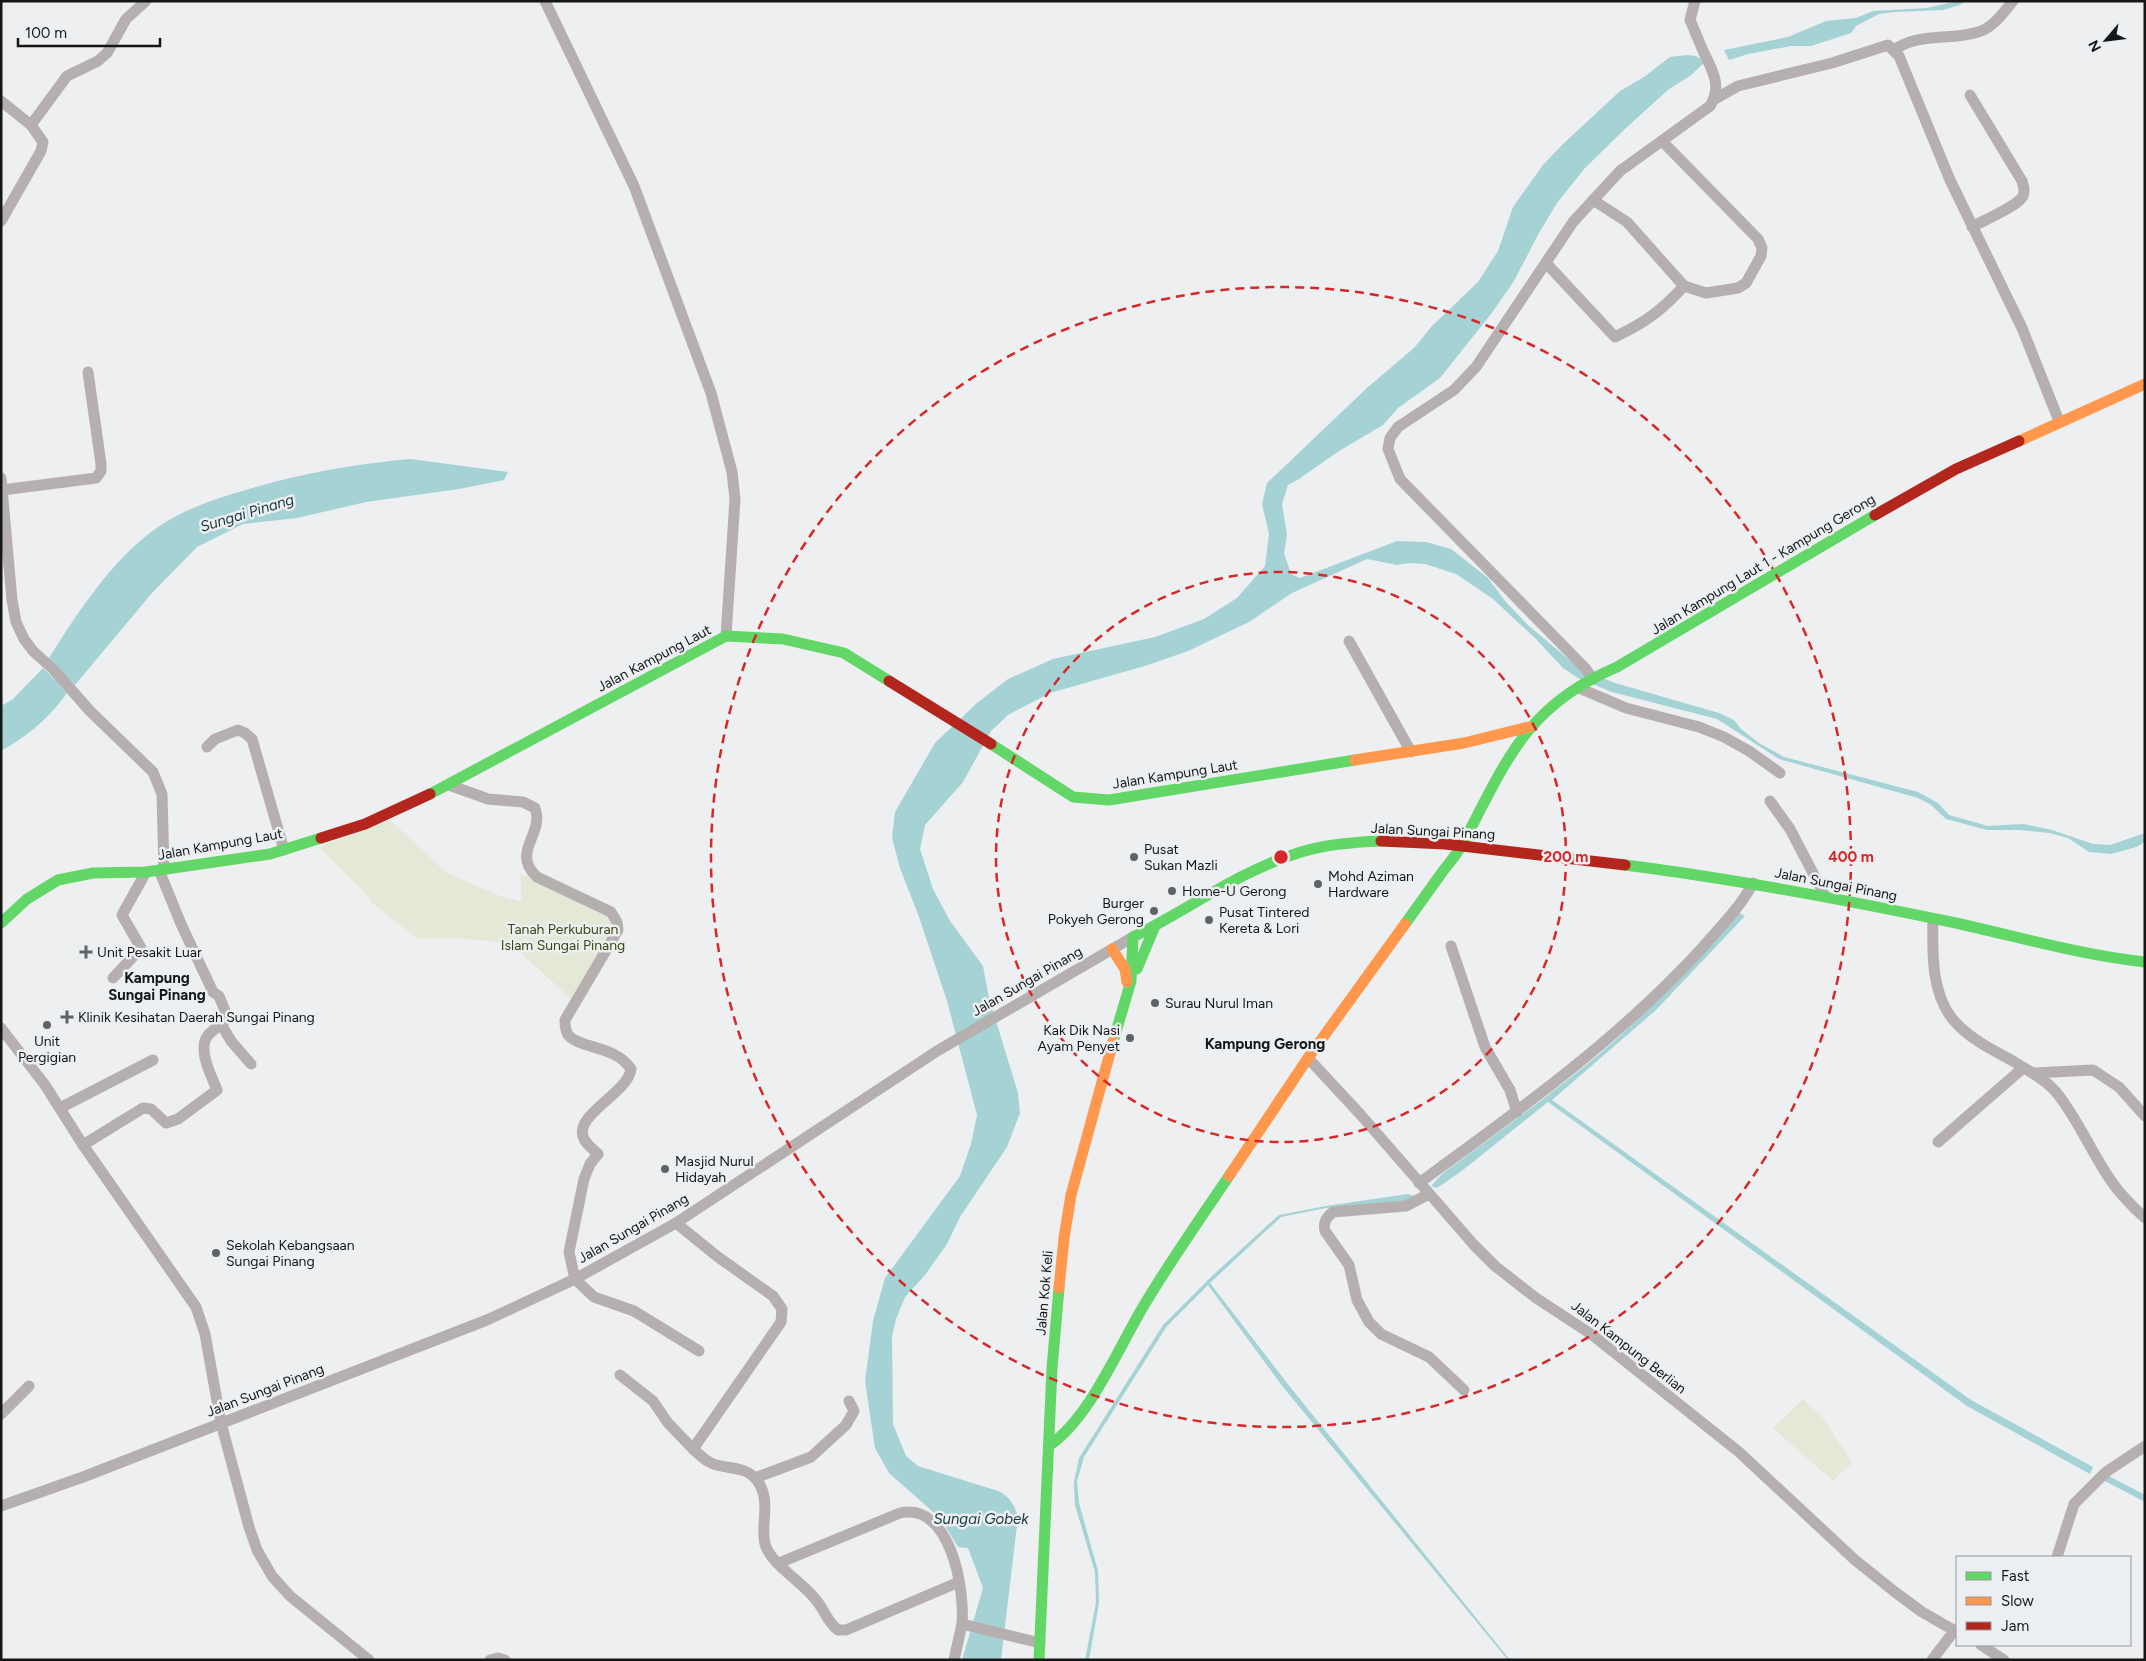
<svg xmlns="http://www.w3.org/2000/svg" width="2146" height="1661" viewBox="0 0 2146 1661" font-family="Figtree,sans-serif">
  <rect width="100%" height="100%" fill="#edeff0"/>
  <g fill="#e4e9d7">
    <path d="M390,820L447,873L500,896L522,902L520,873L601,911C610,919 613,923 611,935L571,999L510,943L456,938L418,939L372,903L363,891L319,847Z"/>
    <path d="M1803,1399L1824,1419L1852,1463L1833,1481L1773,1428Z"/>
  </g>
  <g fill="#a5d2d5">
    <path d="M1958,1H1966L1960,5L1943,10L1894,12L1879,14L1856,26L1851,33L1811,46H1791L1748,54L1729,60L1724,50L1788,37L1826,21L1856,18L1873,11L1927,8Z"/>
    <path d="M1687,55L1696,56L1705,61L1704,63L1690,76L1669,89L1626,128L1585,168L1557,203L1539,233L1514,281L1491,314L1440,378L1398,408L1383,425L1339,451L1299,479L1288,485L1282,504L1287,535L1284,553L1291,574L1300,578L1397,541L1426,542L1451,549L1488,578L1505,601L1528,625L1580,669L1615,683L1719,713L1734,720L1741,729L1759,743L1784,757L1918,792L1938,803L1949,815L1988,826L2023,824L2052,830L2093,844L2110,845L2145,833V842L2136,847L2111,854L2089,852L2068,838L2050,833L2020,830H1987L1946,819L1930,804L1918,798L1779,759L1717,719L1612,692L1578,678L1563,668L1535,638L1493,599L1456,574L1425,564L1409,563L1397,565L1367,559L1292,593L1249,622L1188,651L1148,665L1050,693L1008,715L991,731L963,782L925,825L920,849L933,889L950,921L983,966L989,998L1018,1093L1020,1113L1007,1147L960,1217L947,1244L925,1275L905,1297L896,1319L892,1337L893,1424L906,1456L918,1466L998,1491C1010,1497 1014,1504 1018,1517L1001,1660H962L983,1588L968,1548L958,1547L941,1519L889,1473L875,1448L865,1381L873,1321L885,1278L960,1176L971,1144L977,1115L947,1001L919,917L900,868L892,838L895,812L935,743L977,703L1008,679L1053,659L1155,637L1204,619L1237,598L1265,566L1269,534L1262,504L1267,483L1368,387L1414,348L1432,326L1478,282L1498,251L1513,207L1543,165L1563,144L1620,91L1644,77L1670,57Z"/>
    <path d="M410,459L508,472L504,480L459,489L366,502L297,518L243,524L197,547L152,593L75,685L68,678L60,686L67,693C48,719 29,735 1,751V706L13,699L43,668L55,680L62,672L49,658C78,612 113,558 158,527C186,508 218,498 249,489C302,473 355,464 410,459Z"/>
    <path d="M1739,913L1745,916L1656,1010L1552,1100L1971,1400L2093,1467L2090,1474L1967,1406L1548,1102L1463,1170L1437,1188L1431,1186L1442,1174C1502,1129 1564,1086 1620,1036C1662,998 1700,954 1739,913Z"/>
    <path d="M1408,1194L1414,1196L1410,1201L1326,1208L1281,1217L1210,1283L1287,1383L1510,1660H1508L1283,1387L1208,1285L1167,1326L1084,1457L1077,1481L1079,1503L1098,1571L1099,1603L1089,1660H1085L1096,1603L1095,1572L1075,1505L1074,1482L1079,1458L1163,1325L1213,1275L1279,1215L1326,1206Z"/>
    <path d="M2109,1476L2145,1495V1502L2103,1480Z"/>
  </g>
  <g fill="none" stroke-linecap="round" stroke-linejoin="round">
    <g stroke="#b5b0af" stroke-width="11">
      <path d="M545,1L634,186L711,393L732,472L735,499L726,636"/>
      <path d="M1894,50C1919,32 1950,41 1978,32C1993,28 2003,13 2013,1"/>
      <path d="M1970,95L2022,181C2024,187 2025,191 2023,196C2017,207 1984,220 1972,227"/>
      <path d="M1715,99L1738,86L1832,63L1888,45L1899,56L1950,180L2022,328L2059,421"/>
      <path d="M1,101L31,125L43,142L41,151L1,221"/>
      <path d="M31,125L67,76L98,61L107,53L126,19L146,1"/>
      <path d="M1593,200L1627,222L1684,286L1706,293L1738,288L1746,283L1761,256L1762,248L1758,239L1662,141"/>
      <path d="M1546,263L1615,337C1646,322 1661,311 1684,286"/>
      <path d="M1,478L12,600L16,622L24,639L33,651L53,669L90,711L153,772L162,794L164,869"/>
      <path d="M2,490L96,478L101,471V464L88,372"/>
      <path d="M1349,641L1411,752"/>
      <path d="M1593,679L1585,668L1400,479L1388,449L1390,438L1398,427L1454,390L1476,367L1573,222L1620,171L1710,106C1722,87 1713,71 1704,53C1699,42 1695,31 1690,20L1695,1"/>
      <path d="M1579,688L1626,708L1699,727L1724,737L1749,751L1780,773"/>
      <path d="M207,747L215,739L238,730L245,733L252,739L284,850"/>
      <path d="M449,785L488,799L523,802L535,808C545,834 510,852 537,877L611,912L617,922L618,930L565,1020C565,1025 565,1030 568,1035C580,1049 615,1045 631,1069C628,1094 572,1115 584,1139C587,1145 593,1149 598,1154L590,1164L584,1179L569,1252L575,1279L594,1297L634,1311L699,1351"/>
      <path d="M1770,801L1790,829L1825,896"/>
      <path d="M159,870L181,924L213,992L219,996L228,1018L221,1024L231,1041L251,1064"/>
      <path d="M1933,919C1932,954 1931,1000 1959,1026C1974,1041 1995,1051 2013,1061C2028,1071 2044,1078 2056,1092C2079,1120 2092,1155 2114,1185C2123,1197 2134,1208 2145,1218"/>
      <path d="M1451,946L1485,1047L1510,1090L1517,1112"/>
      <path d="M113,978L141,948L122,915L146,872"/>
      <path d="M1,1028L45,1085L83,1145L196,1307L205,1334L221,1423L249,1527L257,1550L272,1576L290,1596L369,1660"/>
      <path d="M1308,1058L1360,1114L1474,1245L1495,1266L1536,1298L1591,1334L1739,1452L1855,1560L1895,1592L1922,1612L1957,1632"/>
      <path d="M2034,1073L2093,1070L2119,1087L2145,1116"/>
      <path d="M60,1108L153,1060"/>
      <path d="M1938,1142L2023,1068"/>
      <path d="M83,1145L143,1108L151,1109L166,1123L178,1119L217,1090C211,1075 197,1049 208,1035C212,1031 217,1027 221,1024"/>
      <path d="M1419,1183C1518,1111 1619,1039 1702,948C1720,927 1740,908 1753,883"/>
      <path d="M1429,1194L1406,1206L1333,1212C1326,1218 1323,1222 1325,1231L1349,1265L1357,1300L1369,1322L1381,1334L1429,1357L1464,1390"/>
      <path d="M676,1223L718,1257L773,1296L782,1309L781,1322L693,1449C699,1454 704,1460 711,1463C727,1470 745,1465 757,1480C772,1501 760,1524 765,1544C771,1565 803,1582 816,1600C824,1609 828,1623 838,1630H846L959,1582"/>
      <path d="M620,1375L653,1401L668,1423L693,1449"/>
      <path d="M1,1414L29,1386"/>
      <path d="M755,1478L811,1457L846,1425L854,1411L849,1401"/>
      <path d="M1,1506L83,1477L487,1320L575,1279L676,1223L937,1051L1133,937"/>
      <path d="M2057,1557L2074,1504L2106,1472L2145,1446"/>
      <path d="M779,1563L900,1513C950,1502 965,1588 962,1624L1040,1643"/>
      <path d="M1981,1645L2004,1660"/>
      <path d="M490,1660L498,1658L505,1660"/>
      <path d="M954,1660L962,1624"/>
      <path d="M1932,1660L1954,1631"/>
    </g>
    <g stroke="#63d668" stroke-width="11">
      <path d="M991,744L1073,797L1109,800L1355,760"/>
      <path d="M430,794L726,636L783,639L844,653L889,681"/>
      <path d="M1625,865C1736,879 1846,900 1956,923C2019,937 2081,955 2145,962"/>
      <path d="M1,923L27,899L58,880L93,873L146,872L270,854L321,838"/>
      <path d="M1405,924C1418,906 1430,889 1443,871C1450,862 1458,853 1463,843C1506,762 1525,706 1617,667L1875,515"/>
      <path d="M1137,969L1155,926"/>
      <path d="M1113,1042L1131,981L1133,937C1189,909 1241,870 1301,852C1327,844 1354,842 1381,841"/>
      <path d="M1050,1445C1092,1416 1121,1341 1149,1297C1174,1256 1202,1216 1229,1176"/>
      <path d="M1039,1660L1052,1368L1059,1288"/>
    </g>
    <g stroke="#ff974d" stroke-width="11">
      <path d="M2019,441L2145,384"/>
      <path d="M1355,760L1464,743L1529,727"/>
      <path d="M1112,949L1125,969L1127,982"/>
      <path d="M1229,1176L1308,1058L1405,924"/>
      <path d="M1059,1288L1064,1238L1071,1195L1113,1042"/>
    </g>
    <g stroke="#b3261e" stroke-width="11">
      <path d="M1875,515L1956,469L2019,441"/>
      <path d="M889,681L991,744"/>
      <path d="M321,838L365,824L430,794"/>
      <path d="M1381,841L1445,844L1625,865"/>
    </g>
  </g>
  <g fill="none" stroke="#d62828" stroke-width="2.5" stroke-dasharray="9 6">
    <circle cx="1281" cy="857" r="285"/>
    <circle cx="1281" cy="857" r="570"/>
  </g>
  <g fill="#616263" stroke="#eceff1" stroke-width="2">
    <circle cx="1134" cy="857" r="5"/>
    <circle cx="1318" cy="884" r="5"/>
    <circle cx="1172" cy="891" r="5"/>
    <circle cx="1154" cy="911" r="5"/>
    <circle cx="1209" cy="920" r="5"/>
    <path d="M83.5 944.5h5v5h5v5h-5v5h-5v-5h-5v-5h5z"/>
    <circle cx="1155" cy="1003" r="5"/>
    <path d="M64.5 1009.5h5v5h5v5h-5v5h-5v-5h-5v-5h5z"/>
    <circle cx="47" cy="1025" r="5"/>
    <circle cx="1130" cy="1038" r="5"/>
    <circle cx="665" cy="1169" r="5"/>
    <circle cx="216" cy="1253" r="5"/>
  </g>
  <g text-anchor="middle" stroke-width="5" stroke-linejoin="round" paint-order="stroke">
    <g font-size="14" fill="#151617" stroke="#eceff1">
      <text transform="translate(1763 564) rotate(-31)" y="5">Jalan Kampung Laut 1 - Kampung Gerong</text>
      <text transform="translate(654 658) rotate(-28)" y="5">Jalan Kampung Laut</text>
      <text transform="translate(1175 774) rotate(-9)" y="5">Jalan Kampung Laut</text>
      <text transform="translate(1433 831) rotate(3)" y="5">Jalan Sungai Pinang</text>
      <text transform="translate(220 844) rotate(-10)" y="5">Jalan Kampung Laut</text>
      <text transform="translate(1836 884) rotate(11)" y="5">Jalan Sungai Pinang</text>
      <text transform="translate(1027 981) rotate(-30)" y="5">Jalan Sungai Pinang</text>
      <text transform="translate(633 1228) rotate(-30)" y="5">Jalan Sungai Pinang</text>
      <text transform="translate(1044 1293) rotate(-85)" y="5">Jalan Kok Keli</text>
      <text transform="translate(1629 1347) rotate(38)" y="5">Jalan Kampung Berlian</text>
      <text transform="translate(265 1390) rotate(-21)" y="5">Jalan Sungai Pinang</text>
    </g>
    <g font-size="14" fill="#151617" stroke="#eceff1" text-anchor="start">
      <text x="1144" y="854">Pusat<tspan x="1144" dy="16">Sukan Mazli</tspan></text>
      <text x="1328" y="881">Mohd Aziman<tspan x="1328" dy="16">Hardware</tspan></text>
      <text x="1182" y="896">Home-U Gerong</text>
      <text x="1144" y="908" text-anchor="end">Burger<tspan x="1144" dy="16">Pokyeh Gerong</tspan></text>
      <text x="1219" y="917">Pusat Tintered<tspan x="1219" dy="16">Kereta &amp; Lori</tspan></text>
      <text x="97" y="957">Unit Pesakit Luar</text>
      <text x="1165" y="1008">Surau Nurul Iman</text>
      <text x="78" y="1022">Klinik Kesihatan Daerah Sungai Pinang</text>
      <text x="1120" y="1035" text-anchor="end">Kak Dik Nasi<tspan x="1120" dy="16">Ayam Penyet</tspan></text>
      <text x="47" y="1046" text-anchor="middle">Unit<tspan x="47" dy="16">Pergigian</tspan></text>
      <text x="675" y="1166">Masjid Nurul<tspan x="675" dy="16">Hidayah</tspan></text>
      <text x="226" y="1250">Sekolah Kebangsaan<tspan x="226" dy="16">Sungai Pinang</tspan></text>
    </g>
    <g font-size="14" fill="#3d4610" stroke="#eceff1">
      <text x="563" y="934">Tanah Perkuburan<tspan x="563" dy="16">Islam Sungai Pinang</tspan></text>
    </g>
    <g font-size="15" font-style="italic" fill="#163638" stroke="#eceff1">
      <text transform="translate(247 513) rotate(-17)" y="5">Sungai Pinang</text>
      <text x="981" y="1524">Sungai Gobek</text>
    </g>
    <g font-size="15" font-weight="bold" fill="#151617" stroke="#eceff1">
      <text x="157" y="983">Kampung<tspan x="157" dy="17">Sungai Pinang</tspan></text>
      <text x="1265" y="1049">Kampung Gerong</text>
    </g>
  </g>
  <circle cx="1281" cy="857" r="8" fill="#d62828" stroke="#eceff1" stroke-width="2.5"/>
  <g font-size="15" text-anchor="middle" font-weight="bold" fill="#d62828" stroke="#eceff1" stroke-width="5" stroke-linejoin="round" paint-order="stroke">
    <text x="1566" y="862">200 m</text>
    <text x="1851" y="862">400 m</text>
  </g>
  <rect width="2146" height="1661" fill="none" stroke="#151617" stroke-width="5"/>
  <rect x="1956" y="1556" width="175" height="90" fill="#eceff1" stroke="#96989a"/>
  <rect x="1966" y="1572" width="25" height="8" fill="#63d668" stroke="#96989a"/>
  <text x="2001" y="1581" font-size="15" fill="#151617">Fast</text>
  <rect x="1966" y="1597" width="25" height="8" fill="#ff974d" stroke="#96989a"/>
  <text x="2001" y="1606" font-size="15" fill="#151617">Slow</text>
  <rect x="1966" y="1622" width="25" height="8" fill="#b3261e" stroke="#96989a"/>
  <text x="2001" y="1631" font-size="15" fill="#151617">Jam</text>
  <g transform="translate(2106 40) rotate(242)" stroke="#eceff1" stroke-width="4" paint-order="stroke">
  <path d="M0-4L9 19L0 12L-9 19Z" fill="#151617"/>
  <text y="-8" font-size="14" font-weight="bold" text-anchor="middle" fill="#151617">N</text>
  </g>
  <path d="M18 38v8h142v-8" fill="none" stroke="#151617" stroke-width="2.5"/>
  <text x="25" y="38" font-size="15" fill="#151617" stroke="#eceff1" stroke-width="4" paint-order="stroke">100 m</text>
</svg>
